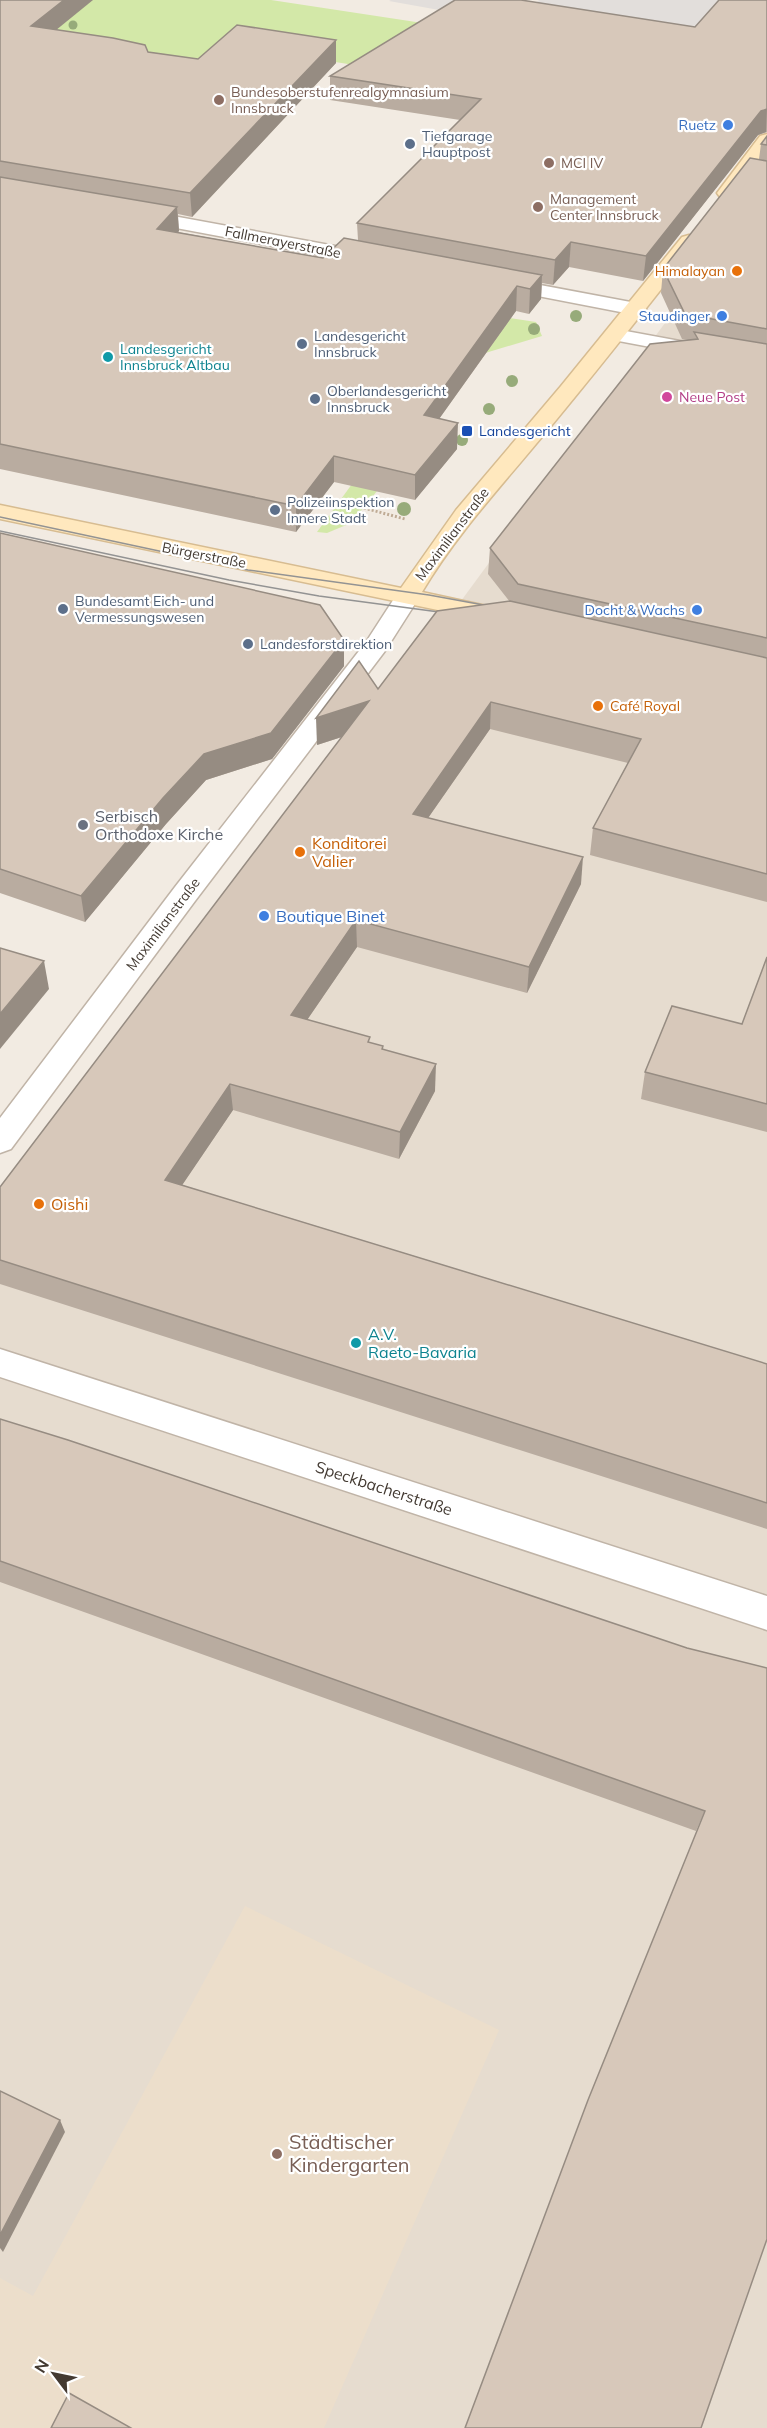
<svg xmlns="http://www.w3.org/2000/svg" width="767" height="2428" viewBox="0 0 767 2428" font-family="Mulish,sans-serif">
  <rect width="100%" height="100%" fill="#f2ebe2"/>
  <path fill="#e6dccf" d="M767,184V2428H0V1229Z"/>
  <path fill="#ecdecb" d="M245,1906L499,2030L324,2428H0V2278L33,2296Z"/>
  <g fill="#d3e8a8">
    <path d="M0,0H271L495,34L418,75L239,47L156,121L114,69Z"/>
    <path d="M478,313L536,322L542,336L482,354Z"/>
    <path d="M390,432L420,438L351,523L327,533L317,532Z"/>
  </g>
  <g fill="#e2dedb">
    <path d="M391,0H491L467,15L389,1Z"/>
    <path d="M539,0H737L693,46L520,20Z"/>
  </g>
  <g fill="none" stroke-linecap="round" stroke-linejoin="round">
    <g stroke="#c0b4a7" stroke-width="3">
      <g id="street">
        <path d="M135,209L373,253L380,255L383,259L380,263L373,265L128,219L125,215L128,211Z"/>
        <path d="M498,277L636,303L643,305L646,309L643,313L636,315L491,287L488,283L491,279Z"/>
        <path d="M615,329L767,357V369L608,339L604,335L608,331Z"/>
        <path d="M408,589L417,591L420,596L385,651L195,901L11,1149L0,1153V1118L175,887L366,642L399,591Z"/>
        <path d="M0,1349L767,1596V1630L0,1377Z"/>
      </g>
    </g>
    <g stroke="#d7bc91" stroke-width="3">
      <g id="secondary">
        <path d="M767,134V153L734,197H720L717,193L720,189L760,136Z"/>
        <path d="M689,235L696,237L699,241L696,245C643,312 591,379 536,444C496,492 454,538 422,592L514,612L517,617L514,622L505,624L0,519V505L401,588L456,510L561,386L682,237Z"/>
      </g>
    </g>
    <path stroke="#bfab95" stroke-width="3" stroke-dasharray="2 2" stroke-linecap="butt" d="M364,508L405,519"/>
    <use href="#street" fill="#fff" fill-rule="evenodd"/>
    <use href="#secondary" fill="#ffe8be" fill-rule="evenodd"/>
    <g stroke="#939393" stroke-width="1.5">
      <path d="M0,517L248,570L429,595L500,608"/>
      <path d="M0,531L229,580L319,596L454,614"/>
    </g>
  </g>
  <g fill="#97ab7a">
    <circle cx="73" cy="25" r="4.5"/>
    <circle cx="576" cy="316" r="6"/>
    <circle cx="534" cy="329" r="6"/>
    <circle cx="512" cy="381" r="6"/>
    <circle cx="489" cy="409" r="6"/>
    <circle cx="462" cy="440" r="6"/>
    <circle cx="404" cy="509" r="7"/>
  </g>
  <g fill="#b9aca0">
    <path d="M0,0L57,30L148,52L198,59L336,40V63L192,217L178,214L179,231L178,232L323,258L358,240L357,223L460,120L330,100V76L695,27L767,0V132L758,135L643,281L569,267L553,285L542,283L541,299L529,314L516,311L439,419L457,449L415,500L334,482L296,532L0,469Z"/>
    <path d="M767,136V902L590,855L593,828L628,763L490,729L428,818L581,884L527,993L357,947L307,1020L370,1043L383,1049L435,1091L399,1159L233,1110L182,1185L767,1364V1529L0,1284V1187L342,737L317,745L378,689L510,602L488,574L490,548L689,340L682,339L661,293L663,269L759,159L761,144Z"/>
    <path d="M0,533L344,666L272,759L206,780L166,824L85,922L0,893Z"/>
    <path d="M767,957V1132L641,1099L645,1072L742,1024Z"/>
    <path d="M0,1419L687,1648L767,1668L696,1831L0,1582Z"/>
  </g>
  <g fill="#968c82">
    <path d="M64,0H93L34,48L31,26Z"/>
    <path d="M336,40V63L192,217L190,193Z"/>
    <path d="M767,109L766,132L758,135L643,281L646,256L761,111Z"/>
    <path d="M177,207L179,231L159,253L157,229Z"/>
    <path d="M571,242L569,267L553,285L555,260Z"/>
    <path d="M542,275L541,299L529,314L530,289Z"/>
    <path d="M517,286L516,311L424,440V415Z"/>
    <path d="M458,423L457,449L415,500V475Z"/>
    <path d="M334,456V482L296,532V506Z"/>
    <path d="M344,640V666L272,759L206,780L166,824L85,922L81,896L163,798L204,754Z"/>
    <path d="M369,701V728L317,745L316,718Z"/>
    <path d="M491,702L490,729L412,841L413,814Z"/>
    <path d="M583,857L581,884L527,993L529,967Z"/>
    <path d="M356,920L357,947L292,1042L291,1015Z"/>
    <path d="M44,961L49,989L0,1049V1014Z"/>
    <path d="M436,1064L435,1091L399,1159L400,1132Z"/>
    <path d="M230,1084L233,1110L168,1206L165,1180Z"/>
    <path d="M60,2120L65,2132L3,2252L0,2248V2235Z"/>
  </g>
  <g fill="#d7c8ba" stroke="#968c82" stroke-width="1.5">
    <path d="M0,0H64L31,26L113,38L145,45L148,52L198,59L237,25L336,40L190,193L0,161Z"/>
    <path d="M455,0H521L695,27L719,0H767V109L761,111L646,256L571,242L555,260L357,223L481,99L330,76Z"/>
    <path d="M767,136V145L761,144Z"/>
    <path d="M750,158L767,161V329L685,314L663,269Z"/>
    <path d="M0,177L177,207L157,229L323,258L344,238L542,275L530,289L517,286L424,415L458,423L415,475L334,456L296,506L0,444Z"/>
    <path d="M694,332L767,344V638L518,584L490,548L650,344L698,339Z"/>
    <path d="M0,533L320,605L344,640L271,733L204,754L163,798L81,896L0,869Z"/>
    <path d="M510,601L767,658V874L593,828L641,739L491,702L413,814L583,857L529,967L356,920L291,1015L370,1037L368,1042L383,1046L382,1049L436,1064L400,1132L230,1084L165,1180L767,1364V1503L0,1260V1187L369,701L316,718L359,661L378,689L437,611Z"/>
    <path d="M0,948L44,961L0,1014Z"/>
    <path d="M767,957V1104L645,1072L672,1006L742,1024Z"/>
    <path d="M0,1419L68,1440L687,1648L767,1668V2239L701,2428H465L588,2100L705,1811L0,1561Z"/>
    <path d="M0,2091L60,2120L0,2235Z"/>
    <path d="M69,2393L131,2428H51Z"/>
  </g>
  <g fill="#8d6e63" stroke="#fff" stroke-width="2">
    <circle cx="219" cy="100" r="6"/>
    <circle cx="549" cy="163" r="6"/>
    <circle cx="538" cy="207" r="6"/>
    <circle cx="277" cy="2154" r="6"/>
  </g>
  <g fill="#3f7fe0" stroke="#fff" stroke-width="2">
    <circle cx="728" cy="125" r="6"/>
    <circle cx="722" cy="316" r="6"/>
    <circle cx="697" cy="610" r="6"/>
    <circle cx="264" cy="916" r="6"/>
  </g>
  <g fill="#5c6f8a" stroke="#fff" stroke-width="2">
    <circle cx="410" cy="144" r="6"/>
    <circle cx="302" cy="344" r="6"/>
    <circle cx="315" cy="399" r="6"/>
    <circle cx="275" cy="510" r="6"/>
    <circle cx="63" cy="609" r="6"/>
    <circle cx="248" cy="644" r="6"/>
  </g>
  <g fill="#e8710a" stroke="#fff" stroke-width="2">
    <circle cx="737" cy="271" r="6"/>
    <circle cx="598" cy="706" r="6"/>
    <circle cx="300" cy="852" r="6"/>
    <circle cx="39" cy="1204" r="6"/>
  </g>
  <g fill="#0f9aa8" stroke="#fff" stroke-width="2">
    <circle cx="108" cy="357" r="6"/>
    <circle cx="356" cy="1343" r="6"/>
  </g>
  <circle fill="#d1479c" stroke="#fff" stroke-width="2" cx="667" cy="397" r="6"/>
  <rect fill="#1a4fb4" stroke="#fff" stroke-width="2" x="461" y="425" width="12" height="12" rx="3"/>
  <circle fill="#6b7280" stroke="#fff" stroke-width="2" cx="83" cy="825" r="6"/>
  <g text-anchor="middle" stroke-width="4.5" stroke-linejoin="round" paint-order="stroke">
    <g font-size="14" fill="#785e54" stroke="#fff" text-anchor="start">
      <text x="231" y="97">Bundesoberstufenrealgymnasium<tspan x="231" dy="16">Innsbruck</tspan></text>
      <text x="561" y="168">MCI IV</text>
      <text x="550" y="204">Management<tspan x="550" dy="16">Center Innsbruck</tspan></text>
    </g>
    <g font-size="14" fill="#366cbe" stroke="#fff" text-anchor="end">
      <text x="716" y="130">Ruetz</text>
      <text x="710" y="321">Staudinger</text>
      <text x="685" y="615">Docht &amp; Wachs</text>
    </g>
    <g font-size="14" fill="#4e5e75" stroke="#fff" text-anchor="start">
      <text x="422" y="141">Tiefgarage<tspan x="422" dy="16">Hauptpost</tspan></text>
      <text x="314" y="341">Landesgericht<tspan x="314" dy="16">Innsbruck</tspan></text>
      <text x="327" y="396">Oberlandesgericht<tspan x="327" dy="16">Innsbruck</tspan></text>
      <text x="287" y="507">Polizeiinspektion<tspan x="287" dy="16">Innere Stadt</tspan></text>
      <text x="75" y="606">Bundesamt Eich- und<tspan x="75" dy="16">Vermessungswesen</tspan></text>
      <text x="260" y="649">Landesforstdirektion</text>
    </g>
    <g font-size="14" fill="#433a32" stroke="#fff">
      <text transform="translate(283 242) rotate(11)" y="5">Fallmerayerstraße</text>
      <text transform="translate(452 534) rotate(-53)" y="5">Maximilianstraße</text>
      <text transform="translate(204 555) rotate(11)" y="5">Bürgerstraße</text>
      <text transform="translate(163 924) rotate(-53)" y="5">Maximilianstraße</text>
    </g>
    <g font-size="14" fill="#c56008" stroke="#fff" text-anchor="end">
      <text x="725" y="276">Himalayan</text>
      <text x="610" y="711" text-anchor="start">Café Royal</text>
    </g>
    <g font-size="14" fill="#0d838f" stroke="#fff" text-anchor="start">
      <text x="120" y="354">Landesgericht<tspan x="120" dy="16">Innsbruck Altbau</tspan></text>
    </g>
    <g font-size="14" fill="#b23c85" stroke="#fff" text-anchor="start">
      <text x="679" y="402">Neue Post</text>
    </g>
    <g font-size="14" fill="#164399" stroke="#fff" text-anchor="start">
      <text x="479" y="436">Landesgericht</text>
    </g>
    <g font-size="16" fill="#5b616d" stroke="#fff" text-anchor="start">
      <text x="95" y="822">Serbisch<tspan x="95" dy="18">Orthodoxe Kirche</tspan></text>
    </g>
    <g font-size="16" fill="#c56008" stroke="#fff" text-anchor="start">
      <text x="312" y="849">Konditorei<tspan x="312" dy="18">Valier</tspan></text>
      <text x="51" y="1210">Oishi</text>
    </g>
    <g font-size="16" fill="#366cbe" stroke="#fff" text-anchor="start">
      <text x="276" y="922">Boutique Binet</text>
    </g>
    <g font-size="16" fill="#0d838f" stroke="#fff" text-anchor="start">
      <text x="368" y="1340">A.V.<tspan x="368" dy="18">Raeto-Bavaria</tspan></text>
    </g>
    <g font-size="16" fill="#433a32" stroke="#fff">
      <text transform="translate(384 1488) rotate(18)" y="6">Speckbacherstraße</text>
    </g>
    <g font-size="20" fill="#785e54" stroke="#fff" text-anchor="start">
      <text x="289" y="2149">Städtischer<tspan x="289" dy="23">Kindergarten</tspan></text>
    </g>
  </g>
  <g transform="translate(54 2374) rotate(302)" stroke="#ffffff" stroke-width="4.5" paint-order="stroke">
  <path d="M0-4.5L10 22L0 15L-10 22Z" fill="#433a32"/>
  <text y="-9" font-size="16" font-weight="bold" text-anchor="middle" fill="#433a32">N</text>
  </g>
</svg>
